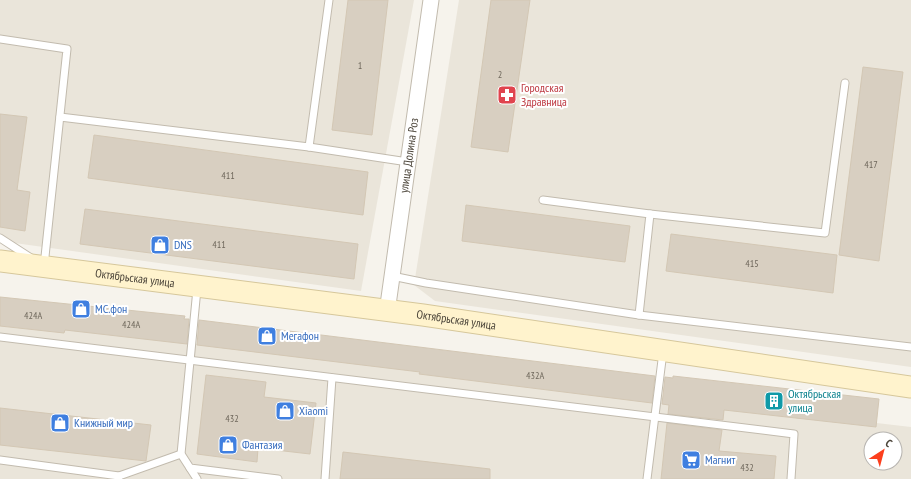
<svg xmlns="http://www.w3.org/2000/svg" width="911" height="479" viewBox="0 0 911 479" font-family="'PT Sans Narrow',sans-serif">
  <rect width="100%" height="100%" fill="#f6f3ec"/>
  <g fill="#eae5da" fill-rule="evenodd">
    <path d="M0,0H414L361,291L0,241Z"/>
    <path d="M459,0H911V367L435,301L414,285Z"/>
    <path d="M0,321L911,427V479H0ZM871,439H895V463H871Z"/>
  </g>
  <g fill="#d8cfc1" stroke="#d3c7b4">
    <path d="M348,0H388L372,135L332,130Z"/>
    <path d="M491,0H530L508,152L471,147Z"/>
    <path d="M863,67L903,72L879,261L839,255Z"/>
    <path d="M0,114L27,117L17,190L30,192L25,231L0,227Z"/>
    <path d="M94,135L368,172L363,215L88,178Z"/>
    <path d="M466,205L630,226L625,262L462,241Z"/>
    <path d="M85,209L358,244L354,279L80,244Z"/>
    <path d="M671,234L837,255L833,293L666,271Z"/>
    <path d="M0,297L185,316L184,319H189L187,344L65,330L64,333L0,326Z"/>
    <path d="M199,320L655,376L652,403L419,374L420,372L197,345Z"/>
    <path d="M206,375L266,382L264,397L316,403L310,454L258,448L257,462L197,454Z"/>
    <path d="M673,376L879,399L876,427L724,410L723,420L668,414L669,405L662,404L665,377L673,378Z"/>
    <path d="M0,408L151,425L146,461L0,445Z"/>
    <path d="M667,423L722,430L719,451L776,456L774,479H661Z"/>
    <path d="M343,452L490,469V479H340Z"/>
  </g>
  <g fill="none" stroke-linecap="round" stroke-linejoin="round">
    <g stroke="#c2bbae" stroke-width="9">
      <g id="service">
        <path d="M0,39L67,49L44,266"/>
        <path d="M60,117L309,147L408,162"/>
        <path d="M309,147L329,0"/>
        <path d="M543,200L650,214L639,315"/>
        <path d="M650,214L825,233L845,83"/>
        <path d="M0,238L31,258"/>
        <path d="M392,276L426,283L639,315L911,347"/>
        <path d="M197,289L181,454L190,468L278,479"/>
        <path d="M0,337L794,434L791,479"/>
        <path d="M0,460L119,476L118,479"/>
        <path d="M190,468L197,479"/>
        <path d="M119,476L181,454"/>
        <path d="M325,479L332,378"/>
        <path d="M647,479L663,352"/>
      </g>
    </g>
    <g stroke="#c2bbae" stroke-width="17">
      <g id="minor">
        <path id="s1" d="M387,312L431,0"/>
      </g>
    </g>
    <g stroke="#d6c79b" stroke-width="23">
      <g id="secondary">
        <path id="s2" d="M0,261L423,315L911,387"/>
      </g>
    </g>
    <use href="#service" stroke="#fff" stroke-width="7"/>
    <use href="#minor" stroke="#fff" stroke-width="15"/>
    <use href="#secondary" stroke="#fff3cd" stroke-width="21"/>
  </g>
  <defs>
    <g id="pharmacy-square" transform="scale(1)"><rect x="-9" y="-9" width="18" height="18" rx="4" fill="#e0444e" stroke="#fff"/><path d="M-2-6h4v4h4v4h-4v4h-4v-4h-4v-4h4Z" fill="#fff"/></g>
    <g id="shop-square" transform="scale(1)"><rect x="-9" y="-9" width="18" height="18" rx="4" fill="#3f7fe0" stroke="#fff"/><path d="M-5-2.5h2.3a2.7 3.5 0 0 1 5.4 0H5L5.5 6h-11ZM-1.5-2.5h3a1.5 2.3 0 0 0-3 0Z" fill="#fff"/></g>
    <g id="building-square" transform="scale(1)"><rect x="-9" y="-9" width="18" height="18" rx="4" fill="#0f9aa8" stroke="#fff"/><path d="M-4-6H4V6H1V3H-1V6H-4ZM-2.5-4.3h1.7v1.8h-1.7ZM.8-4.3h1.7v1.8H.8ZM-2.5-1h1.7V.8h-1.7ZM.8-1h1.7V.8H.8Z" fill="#fff"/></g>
    <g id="supermarket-square" transform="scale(1)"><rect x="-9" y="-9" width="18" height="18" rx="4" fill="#3f7fe0" stroke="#fff"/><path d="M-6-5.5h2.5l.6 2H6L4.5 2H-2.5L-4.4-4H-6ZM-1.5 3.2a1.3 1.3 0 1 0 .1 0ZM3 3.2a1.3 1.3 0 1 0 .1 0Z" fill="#fff"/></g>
  </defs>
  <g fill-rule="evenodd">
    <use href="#pharmacy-square" x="507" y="95"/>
    <use href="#shop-square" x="160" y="245"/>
    <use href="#shop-square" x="81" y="309"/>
    <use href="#shop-square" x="267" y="336"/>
    <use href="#building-square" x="774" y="401"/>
    <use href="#shop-square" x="285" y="411"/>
    <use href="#shop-square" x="60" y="423"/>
    <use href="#shop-square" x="228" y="445"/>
    <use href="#supermarket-square" x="691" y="460"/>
  </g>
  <g text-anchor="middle" stroke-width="4" stroke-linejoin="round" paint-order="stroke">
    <g font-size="10" fill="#6e675b">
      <text x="360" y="69">1</text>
      <text x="500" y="78">2</text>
      <text x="871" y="168">417</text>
      <text x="228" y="179">411</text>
      <text x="219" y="248">411</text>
      <text x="752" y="267">415</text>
      <text x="33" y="319">424А</text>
      <text x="131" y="328">424А</text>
      <text x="535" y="379">432А</text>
      <text x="232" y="422">432</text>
      <text x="747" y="471">432</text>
    </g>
    <g font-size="12" fill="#be3a42" stroke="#fff" text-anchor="start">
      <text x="521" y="92">Городская<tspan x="521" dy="14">Здравница</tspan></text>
    </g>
    <g font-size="12" fill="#4b4439" stroke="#fff">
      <text dy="4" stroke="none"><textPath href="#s1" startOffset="158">улица Долина Роз</textPath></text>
      <text dy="4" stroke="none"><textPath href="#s2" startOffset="136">Октябрьская улица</textPath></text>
      <text dy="4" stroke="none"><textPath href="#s2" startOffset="460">Октябрьская улица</textPath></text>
    </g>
    <g font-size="12" fill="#366cbe" stroke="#fff" text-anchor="start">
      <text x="174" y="249">DNS</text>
      <text x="95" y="313">МС.фон</text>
      <text x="281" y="340">Мегафон</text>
      <text x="299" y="415">Xiaomi</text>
      <text x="74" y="427">Книжный мир</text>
      <text x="242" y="449">Фантазия</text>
      <text x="705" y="464">Магнит</text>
    </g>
    <g font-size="12" fill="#0d838f" stroke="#fff" text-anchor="start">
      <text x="788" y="398">Октябрьская<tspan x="788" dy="14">улица</tspan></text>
    </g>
  </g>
  <g transform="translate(883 451) rotate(36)"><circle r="19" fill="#ffffff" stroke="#b7b4b0"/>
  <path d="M0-3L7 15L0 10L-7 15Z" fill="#fc3f1d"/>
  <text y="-6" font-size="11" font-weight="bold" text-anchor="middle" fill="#4b4439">С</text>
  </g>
</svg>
